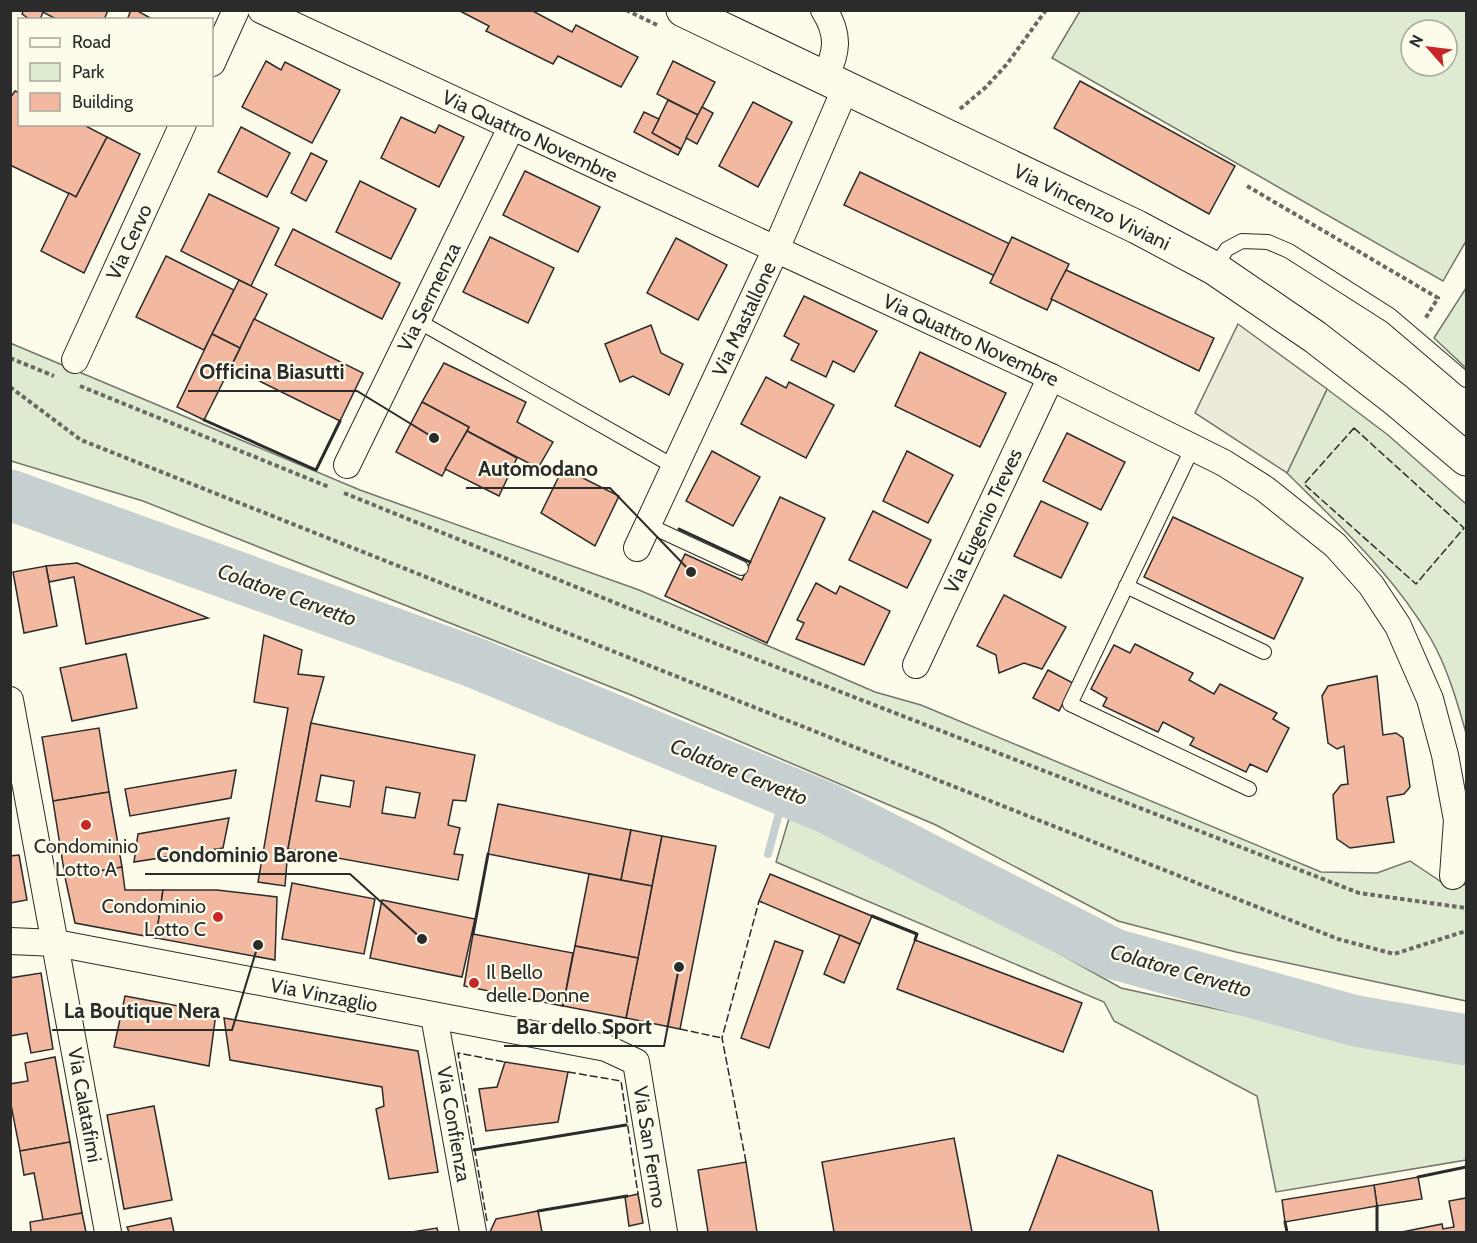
<svg xmlns="http://www.w3.org/2000/svg" width="1477" height="1243" viewBox="0 0 1477 1243" font-family="Cabin,sans-serif">
  <rect width="100%" height="100%" fill="#fdfbea"/>
  <g fill="#deebd1" stroke="#74746e" stroke-width="1.5" fill-rule="evenodd">
    <path d="M1080,11H1466V241L1443,281L1052,58ZM1411,30H1447V66H1411Z"/>
    <path d="M1466,288V368L1434,338Z"/>
    <path d="M10,343L360,490L639,590L875,692L921,705L1321,872L1377,873L1410,861L1440,881L1466,885V1001L1236,952L1118,921L936,825L631,695L143,501L11,461Z"/>
    <path d="M1327,389L1388,435L1466,504V733C1457,701 1447,667 1431,639C1394,575 1338,524 1287,473Z"/>
    <path d="M793,805L1121,988L1466,1064V1160L1276,1192L1257,1096L1114,1021L1104,1002L776,862Z"/>
  </g>
  <path fill="#eceadb" stroke="#74746e" stroke-width="1.5" d="M1238,324L1327,389L1287,473L1195,413Z"/>
  <g fill="none" stroke-linecap="round" stroke-linejoin="round">
    <path stroke="#c7d0d0" stroke-width="8" d="M768,854L785,791"/>
    <path stroke="#c7d0d0" stroke-width="51" d="M10,495L473,662L827,808L1114,954L1356,1021L1466,1040"/>
  </g>
  <g fill="#f2b8a0" stroke="#2b2b2b" stroke-width="1.5" fill-rule="evenodd">
    <path d="M24,10H108L104,20H58L43,12L40,20H31L22,14Z"/>
    <path d="M131,10H136L154,20H127Z"/>
    <path d="M458,10H531L572,32L576,25L638,57L621,87L558,56L553,64L486,31L489,26Z"/>
    <path d="M266,61L281,70L285,62L340,90L312,143L242,107Z"/>
    <path d="M673,61L715,82L698,115L657,94Z"/>
    <path d="M1080,81L1235,166L1209,214L1054,128Z"/>
    <path d="M15,91L20,93V124H82L107,137L76,197L10,165V98Z"/>
    <path d="M668,100L698,115L681,149L652,133Z"/>
    <path d="M753,102L792,122L758,187L719,166Z"/>
    <path d="M702,107L713,113L697,144L686,138Z"/>
    <path d="M644,112L659,119L652,133L681,149L678,155L634,132Z"/>
    <path d="M401,117L435,133L439,125L464,137L439,187L381,158Z"/>
    <path d="M241,127L290,153L267,197L218,172Z"/>
    <path d="M107,137L140,154L84,273L41,251L69,193L76,197Z"/>
    <path d="M311,153L327,161L306,201L291,193Z"/>
    <path d="M525,171L600,207L578,252L503,215Z"/>
    <path d="M860,172L1010,244L995,276L844,205Z"/>
    <path d="M360,181L416,209L391,259L336,232Z"/>
    <path d="M209,194L279,228L251,286L181,251Z"/>
    <path d="M293,229L400,283L382,319L275,265Z"/>
    <path d="M490,237L554,268L528,323L463,292Z"/>
    <path d="M1012,237L1069,264L1047,310L990,283Z"/>
    <path d="M676,238L727,265L698,320L647,293Z"/>
    <path d="M166,256L234,290L204,350L136,317Z"/>
    <path d="M1066,270L1214,338L1199,371L1051,299Z"/>
    <path d="M239,280L267,294L240,348L212,334Z"/>
    <path d="M804,296L877,331L854,372L833,361L826,377L791,360L799,344L784,336Z"/>
    <path d="M254,319L363,373L340,421L231,367Z"/>
    <path d="M651,325L661,353L683,364L669,395L633,376L620,382L605,344Z"/>
    <path d="M212,334L240,348L204,420L177,407Z"/>
    <path d="M920,352L1006,393L980,447L895,406Z"/>
    <path d="M444,363L526,402L517,422L553,442L538,468L467,431L469,427L422,402Z"/>
    <path d="M766,377L786,388L789,382L834,405L806,458L741,424Z"/>
    <path d="M422,402L469,427L442,476L396,452Z"/>
    <path d="M467,431L517,458L499,496L445,469Z"/>
    <path d="M1067,433L1125,462L1101,510L1043,481Z"/>
    <path d="M712,451L760,477L733,526L686,501Z"/>
    <path d="M907,451L953,475L928,523L883,501Z"/>
    <path d="M563,468L619,496L595,546L541,513Z"/>
    <path d="M780,497L825,518L767,643L665,596L685,554L742,580Z"/>
    <path d="M1041,501L1088,523L1061,578L1014,556Z"/>
    <path d="M873,511L931,540L907,588L849,560Z"/>
    <path d="M1173,517L1303,578L1274,639L1144,577Z"/>
    <path d="M77,563L208,618L86,644L74,577L49,582L46,566Z"/>
    <path d="M46,566L57,626L24,633L13,572Z"/>
    <path d="M816,583L836,594L840,586L890,611L864,665L796,639L804,623L797,620Z"/>
    <path d="M1004,595L1066,627L1042,669L1024,663L999,673L996,655L977,646Z"/>
    <path d="M264,635L302,650L298,674L324,677L311,723L288,849L285,886L258,882L288,708L254,702Z"/>
    <path d="M1135,644L1193,673L1189,680L1214,694L1220,684L1277,713L1273,719L1289,728L1267,772L1250,764L1246,772L1190,745L1194,738L1163,722L1158,732L1103,706L1107,698L1091,689L1114,645L1130,653Z"/>
    <path d="M126,654L137,708L72,721L60,668Z"/>
    <path d="M1048,670L1073,683L1059,711L1033,698Z"/>
    <path d="M1377,676L1383,735L1396,733L1403,738L1410,787L1404,794L1387,797L1394,842L1350,848L1337,839L1333,795L1341,785L1348,784L1344,746L1337,749L1328,743L1322,696L1328,686Z"/>
    <path d="M311,723L475,755L466,801L453,800L448,825L460,828L454,854L463,855L458,880L288,849ZM321,775L354,781L350,807L316,801ZM386,787L420,793L415,818L382,813Z"/>
    <path d="M99,728L109,792L53,801L42,737Z"/>
    <path d="M236,770L231,798L130,816L125,789Z"/>
    <path d="M109,792L122,867L65,877L53,801Z"/>
    <path d="M498,804L631,830L621,880L488,854Z"/>
    <path d="M229,818L223,848L134,862L138,834Z"/>
    <path d="M631,830L662,836L652,886L621,880Z"/>
    <path d="M662,836L716,846L680,1029L626,1018Z"/>
    <path d="M19,855L27,900L10,903V856Z"/>
    <path d="M122,867L125,890H163L156,938L75,923L65,877Z"/>
    <path d="M589,874L652,886L638,958L575,946Z"/>
    <path d="M770,874L872,916L860,944L759,901Z"/>
    <path d="M292,883L375,899L364,954L282,939Z"/>
    <path d="M163,890H217L277,897L275,960L156,938Z"/>
    <path d="M382,900L475,919L462,977L370,958Z"/>
    <path d="M473,934L573,953L563,1006L464,986Z"/>
    <path d="M840,935L860,944L844,983L824,974Z"/>
    <path d="M915,940L1082,1003L1063,1052L897,989Z"/>
    <path d="M775,941L803,951L769,1048L741,1038Z"/>
    <path d="M575,946L638,958L626,1018L563,1006Z"/>
    <path d="M41,973L53,1049L31,1053L27,1033L10,1036V978Z"/>
    <path d="M125,996L216,1013L209,1066L114,1047Z"/>
    <path d="M224,1018L418,1051L438,1172L389,1179L376,1109L384,1106L382,1087L230,1060Z"/>
    <path d="M55,1057L70,1142L20,1151L10,1100V1084L28,1081L25,1063Z"/>
    <path d="M505,1062L568,1072L558,1122L486,1131L479,1089L497,1087Z"/>
    <path d="M154,1106L172,1200L124,1209L107,1115Z"/>
    <path d="M954,1138L972,1232H834L822,1162Z"/>
    <path d="M70,1142L82,1213L43,1220L34,1173L24,1175L20,1151Z"/>
    <path d="M1058,1155L1152,1191L1159,1232H1029Z"/>
    <path d="M746,1162L757,1232H708L698,1170Z"/>
    <path d="M1418,1177L1422,1199L1377,1206L1374,1185Z"/>
    <path d="M1374,1185L1377,1206L1285,1222L1282,1200Z"/>
    <path d="M638,1194L643,1223L629,1226L625,1197Z"/>
    <path d="M1466,1198V1232H1402L1442,1224L1443,1229L1454,1227L1449,1201Z"/>
    <path d="M538,1211L542,1232H490L496,1219Z"/>
    <path d="M82,1213L86,1232H31L30,1222Z"/>
    <path d="M171,1218L174,1232H129L127,1227Z"/>
    <path d="M437,1228L438,1232H412Z"/>
  </g>
  <g fill="none" stroke-linecap="round" stroke-linejoin="round">
    <g stroke="#2b2b2b" stroke-width="16">
      <g id="service">
        <path d="M1214,268L1227,249L1242,241L1268,242L1289,251L1391,316L1466,380"/>
        <path d="M418,321L675,467"/>
        <path d="M1193,447L1070,704L1249,789"/>
        <path d="M648,525L741,568"/>
        <path d="M1126,586L1264,652"/>
      </g>
    </g>
    <g stroke="#2b2b2b" stroke-width="28">
      <g id="minor">
        <path d="M261,10L1051,377L1224,463L1265,489L1335,545L1371,585L1398,626L1430,699L1445,755L1457,820L1453,876"/>
        <path d="M824,10C840,35 837,53 825,77"/>
        <path d="M212,63L236,10"/>
        <path d="M75,360L183,124"/>
        <path d="M347,465L511,128"/>
        <path d="M637,548L776,249L846,87"/>
        <path d="M916,665L1051,377"/>
        <path d="M10,700L108,1232"/>
        <path d="M10,941L56,943L606,1048L636,1062L664,1232"/>
        <path d="M434,1016L473,1232"/>
      </g>
    </g>
    <g stroke="#2b2b2b" stroke-width="35">
      <path id="secondary" d="M683,10L1137,227L1214,268L1315,337L1395,399L1466,459"/>
    </g>
    <g stroke="#6a6964" stroke-width="4" stroke-dasharray="4.5 3" stroke-linecap="butt">
      <path d="M626,10L657,25"/>
      <path d="M960,109L986,87L1007,64L1046,10"/>
      <path d="M1247,186L1438,298L1425,319"/>
      <path d="M10,358L54,376"/>
      <path d="M80,386L329,487"/>
      <path d="M10,387L81,440L1338,939L1394,954L1466,931"/>
      <path d="M344,493L712,642L1359,893L1466,908"/>
    </g>
    <use href="#service" stroke="#fdfbea" stroke-width="14"/>
    <use href="#minor" stroke="#fdfbea" stroke-width="26"/>
    <use href="#secondary" stroke="#fdfbea" stroke-width="33"/>
    <g stroke="#2b2b2b" stroke-width="1.5" stroke-dasharray="8 3" stroke-linecap="butt">
      <path d="M1354,428L1464,528L1416,584L1304,484Z"/>
      <path d="M680,1029L722,1038"/>
      <path d="M568,1072L621,1081L638,1194"/>
      <path d="M746,1162L722,1038L759,901"/>
      <path d="M487,1221L458,1053L505,1062"/>
    </g>
    <g stroke="#2b2b2b" stroke-width="3">
      <path d="M204,420L316,470L340,421"/>
      <path d="M679,529L750,562"/>
      <path d="M872,916L917,934L915,940"/>
      <path d="M473,934L488,854"/>
      <path d="M474,1150L626,1125"/>
      <path d="M1418,1177L1466,1167"/>
      <path d="M538,1211L627,1196"/>
      <path d="M1285,1222L1287,1232"/>
      <path d="M1377,1232V1206"/>
    </g>
  </g>
  <g fill="#c62828" stroke="#fdfbea" stroke-width="2">
    <circle cx="86" cy="825" r="6"/>
    <circle cx="218" cy="917" r="6"/>
    <circle cx="474" cy="983" r="6"/>
  </g>
  <g text-anchor="middle" stroke-width="4.5" stroke-linejoin="round" paint-order="stroke">
    <g font-size="20" fill="#2b2b2b" stroke="#fdfbea">
      <text transform="translate(530 136) rotate(25)" y="7">Via Quattro Novembre</text>
      <text transform="translate(1092 207) rotate(26)" y="7">Via Vincenzo Viviani</text>
      <text transform="translate(129 242) rotate(-65)" y="7">Via Cervo</text>
      <text transform="translate(429 297) rotate(-64)" y="7">Via Sermenza</text>
      <text transform="translate(744 319) rotate(-65)" y="7">Via Mastallone</text>
      <text transform="translate(971 340) rotate(25)" y="7">Via Quattro Novembre</text>
      <text transform="translate(983 521) rotate(-65)" y="7">Via Eugenio Treves</text>
      <text transform="translate(324 995) rotate(11)" y="7">Via Vinzaglio</text>
      <text transform="translate(85 1105) rotate(80)" y="7">Via Calatafimi</text>
      <text transform="translate(454 1124) rotate(80)" y="7">Via Confienza</text>
      <text transform="translate(650 1147) rotate(81)" y="7">Via San Fermo</text>
    </g>
    <g font-size="20" fill="#2b2b2b" stroke="#fdfbea">
      <text x="86" y="853">Condominio<tspan x="86" dy="23">Lotto A</tspan></text>
      <text x="206" y="913" text-anchor="end">Condominio<tspan x="206" dy="23">Lotto C</tspan></text>
      <text x="486" y="979" text-anchor="start">Il Bello<tspan x="486" dy="23">delle Donne</tspan></text>
    </g>
    <g font-size="21" font-style="italic" fill="#2b2b2b" stroke="#fdfbea">
      <text transform="translate(287 595) rotate(20)" y="7">Colatore Cervetto</text>
      <text transform="translate(739 772) rotate(22)" y="7">Colatore Cervetto</text>
      <text transform="translate(1181 971) rotate(16)" y="7">Colatore Cervetto</text>
    </g>
  </g>
  <path fill="none" stroke="#2b2b2b" stroke-width="2" d="M434 438L357 391H188M691 572L610 488H466M422 939L350 874H145M258 945L232 1030H52M679 967L664 1046H504"/>
  <g fill="#2b2b2b" stroke="#fdfbea" stroke-width="2">
    <circle cx="434" cy="438" r="6"/>
    <circle cx="691" cy="572" r="6"/>
    <circle cx="422" cy="939" r="6"/>
    <circle cx="258" cy="945" r="6"/>
    <circle cx="679" cy="967" r="6"/>
  </g>
  <g font-size="21" text-anchor="middle" font-weight="bold" fill="#2b2b2b" stroke="#fdfbea" stroke-width="4.5" stroke-linejoin="round" paint-order="stroke">
    <text x="272" y="379">Officina Biasutti</text>
    <text x="538" y="476">Automodano</text>
    <text x="247" y="862">Condominio Barone</text>
    <text x="142" y="1018">La Boutique Nera</text>
    <text x="584" y="1034">Bar dello Sport</text>
  </g>
  <rect width="1477" height="1243" fill="none" stroke="#2b2b2b" stroke-width="24"/>
  <rect x="18" y="18" width="195" height="108" fill="#fdfbea" stroke="#a9a89e" stroke-width="1.5"/>
  <rect x="30" y="38" width="30" height="9" fill="#fdfbea" stroke="#a9a89e" stroke-width="1.5"/>
  <text x="72" y="48" font-size="18" fill="#2b2b2b">Road</text>
  <rect x="30" y="63" width="30" height="18" fill="#deebd1" stroke="#a9a89e" stroke-width="1.5"/>
  <text x="72" y="78" font-size="18" fill="#2b2b2b">Park</text>
  <rect x="30" y="93" width="30" height="18" fill="#f2b8a0" stroke="#a9a89e" stroke-width="1.5"/>
  <text x="72" y="108" font-size="18" fill="#2b2b2b">Building</text>
  <g transform="translate(1429 48) rotate(298)"><circle r="28" fill="#fdfbea" stroke="#a9a89e" stroke-width="1.5"/>
  <path d="M0-4.5L10 22L0 15L-10 22Z" fill="#c62828"/>
  <text y="-9" font-size="16" font-weight="bold" text-anchor="middle" fill="#2b2b2b">N</text>
  </g>
</svg>
